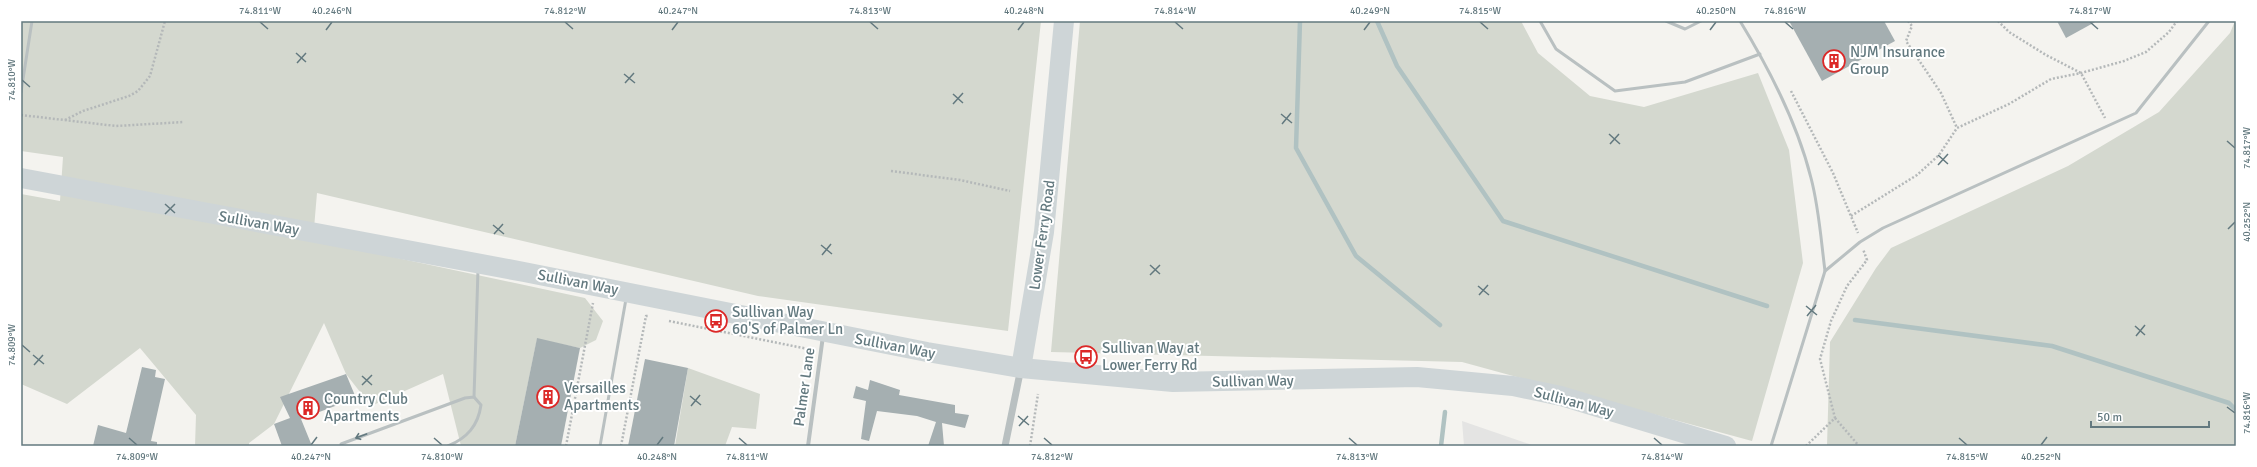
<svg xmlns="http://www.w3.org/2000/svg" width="2257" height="467" viewBox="0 0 2257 467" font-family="Signika,sans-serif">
  <rect width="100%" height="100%" fill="#f4f3ef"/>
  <path fill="#e4e4e3" d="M1462,421L1535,446H1464Z"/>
  <g fill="#d4d8cf">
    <path d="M21,21H1041L1008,331L758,296L317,193L313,240L585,298L603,321L596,340L580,348L537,339L515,446H461L443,374L371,406L346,374L324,323L274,424L249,443V446H195L196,415L140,348L67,404L21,384V194L60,201L63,157L21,151Z"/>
    <path d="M1080,21H1521L1538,53L1590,96L1644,107L1758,73L1789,150L1803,263L1752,441L1462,362L1051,352Z"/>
    <path d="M2235,21L2236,446H1827L1830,342L1876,268L1891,248L2068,166L2159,112L2230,33Z"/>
    <path d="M688,368L760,394L756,429L732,427L725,446H675Z"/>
  </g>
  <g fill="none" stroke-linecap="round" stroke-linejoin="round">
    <g stroke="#b0c2c2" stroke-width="4.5">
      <path d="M1300,21L1296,148L1356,256L1440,325"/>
      <path d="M1377,21L1397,66L1503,221L1767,306"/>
      <path d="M1855,320L2052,346L2229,403L2236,410"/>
      <path d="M1441,446L1445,412"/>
    </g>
  </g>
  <g fill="#a5afb1">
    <path d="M1789,21H1884L1895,41L1822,81Z"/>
    <path d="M2057,21H2097L2066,38Z"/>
    <path d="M537,338L580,348L561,446H515Z"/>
    <path d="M645,359L688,368L674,446H628Z"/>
    <path d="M142,367L156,370L155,377L165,379L151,441L157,442V446H93L98,425L126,433Z"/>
    <path d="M346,374L356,398L301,419L312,446H282L274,424L290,418L280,397Z"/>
    <path d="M870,380L900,390L899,395L955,405V413L969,415L965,428L942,423L944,446H928L936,422L917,416L877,411L869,441L861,439L866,401L853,398L856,386L868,390Z"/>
  </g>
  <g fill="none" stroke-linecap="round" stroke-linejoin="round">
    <g stroke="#b4b8b9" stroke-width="2.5" stroke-dasharray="2 2" stroke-linecap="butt">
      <path d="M1908,21L1912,26L1906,41L1941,93L1957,128"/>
      <path d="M1998,21L2009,32L2046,55L2081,73L2105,118"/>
      <path d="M1791,91L1833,173L1858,233"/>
      <path d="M21,115L116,126L184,122"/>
      <path d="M65,120L83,111L129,96L138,91L150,76L165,21"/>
      <path d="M891,171L960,180L1010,191"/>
      <path d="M1851,216L1917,175L1939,155L1957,128L2009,104L2051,79L2081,73L2124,61L2146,52L2169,32L2177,21"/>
      <path d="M669,321L813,350"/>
      <path d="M1835,418L1859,446"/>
      <path d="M566,446L593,303"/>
      <path d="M621,446L646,316H648"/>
      <path d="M1030,446L1038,394"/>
      <path d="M1806,446L1835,418L1820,359L1831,321L1847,286L1867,260L1863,249"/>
    </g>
    <g stroke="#b9c0c1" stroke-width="3">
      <path d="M1540,21L1556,49L1615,91L1685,82L1760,54"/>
      <path d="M1666,21L1685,29L1701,21"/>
      <path d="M1740,21C1770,70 1797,122 1811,178C1819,208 1821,240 1825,271"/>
      <path d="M21,92L32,21"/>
      <path d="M342,446L341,444L465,398L474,397L478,270"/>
      <path d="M448,446C467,438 478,426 481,405L474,397"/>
      <path d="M600,446L626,299"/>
      <path d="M1771,446L1825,271L1860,242L1883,228L2136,113L2209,21"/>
    </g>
    <path stroke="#b9c0c1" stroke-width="4" d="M808,446L823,336"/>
    <path stroke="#b9c0c1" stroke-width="7" d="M1005,446L1021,368"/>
    <g stroke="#ced5d7" stroke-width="20">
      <path d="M21,178L524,272L927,352L1021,368L1173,382L1417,377L1513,386L1561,396L1726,446"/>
      <path d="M1021,368L1044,232L1064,21"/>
    </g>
  </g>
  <defs><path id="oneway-shaft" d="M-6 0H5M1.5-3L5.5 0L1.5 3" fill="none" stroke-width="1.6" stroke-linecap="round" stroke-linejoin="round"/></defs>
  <use stroke="#63797f" href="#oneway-shaft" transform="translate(361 436) rotate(160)"/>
  <path fill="none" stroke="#63797f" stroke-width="1.5" d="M260,22L268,29M565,22L573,29M870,22L878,29M1175,22L1183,29M1480,22L1488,29M1785,22L1793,29M2090,22L2098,29M326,30L332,22M672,30L678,22M1018,30L1024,22M1364,30L1370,22M1710,30L1716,22M296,53L306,62M297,63L306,53M624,74L635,83M22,80L30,87M625,83L634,73M953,94L963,103M953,104L963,93M1281,114L1292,123M1282,124L1291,113M1609,134L1620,144M2227,141L2235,148M1610,144L1619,134M1938,155L1948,164M1938,165L1948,154M165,204L175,213M165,214L175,204M493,225L504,234M2228,229L2235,222M494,234L503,224M821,245L832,254M822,255L831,244M1150,265L1160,274M1150,275L1160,265M1478,286L1489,295M1479,295L1488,285M1806,306L1817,315M1807,316L1816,305M2135,326L2145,335M2136,336L2145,325M22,345L30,352M33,355L44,364M34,365L43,355M362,376L372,385M362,385L372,375M690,396L701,405M691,406L700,395M2227,407L2235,413M1018,416L1029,425M1019,426L1028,416M129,438L137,445M434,438L442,445M739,438L747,445M1044,438L1052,445M1349,438L1357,445M1654,438L1662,445M1959,438L1967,445M311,445L317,437M657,445L663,437M2041,445L2047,437"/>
  <defs>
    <g id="building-ring" transform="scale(1.15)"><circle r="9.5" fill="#fff" stroke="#dc2827" stroke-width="1.5"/><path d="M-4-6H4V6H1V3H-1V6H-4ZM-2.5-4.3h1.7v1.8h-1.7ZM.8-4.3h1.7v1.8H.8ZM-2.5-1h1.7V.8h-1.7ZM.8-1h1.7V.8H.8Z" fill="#dc2827"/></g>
    <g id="bus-ring" transform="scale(1.15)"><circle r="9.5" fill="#fff" stroke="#dc2827" stroke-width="1.5"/><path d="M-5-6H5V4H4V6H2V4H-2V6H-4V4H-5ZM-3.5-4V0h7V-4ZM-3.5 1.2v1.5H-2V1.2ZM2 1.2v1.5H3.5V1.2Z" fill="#dc2827"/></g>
  </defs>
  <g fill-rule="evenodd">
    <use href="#building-ring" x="1834" y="61"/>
    <use href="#bus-ring" x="716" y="321"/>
    <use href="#bus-ring" x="1086" y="357"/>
    <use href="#building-ring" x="548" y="397"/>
    <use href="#building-ring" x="308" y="408"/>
  </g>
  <g text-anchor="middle" stroke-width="4" stroke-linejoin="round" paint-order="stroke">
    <g font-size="15" fill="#63797f" stroke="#fff" text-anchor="start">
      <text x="1850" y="57">NJM Insurance<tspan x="1850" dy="17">Group</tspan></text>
      <text x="732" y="317">Sullivan Way<tspan x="732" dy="17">60'S of Palmer Ln</tspan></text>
      <text x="1102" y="353">Sullivan Way at<tspan x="1102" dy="17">Lower Ferry Rd</tspan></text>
      <text x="564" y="393">Versailles<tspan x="564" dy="17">Apartments</tspan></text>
      <text x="324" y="404">Country Club<tspan x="324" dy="17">Apartments</tspan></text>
    </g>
    <g font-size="15" fill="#63797f" stroke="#fff">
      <text transform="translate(259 223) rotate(10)" y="5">Sullivan Way</text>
      <text transform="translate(1042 235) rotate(-82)" y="5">Lower Ferry Road</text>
      <text transform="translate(578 282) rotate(11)" y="5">Sullivan Way</text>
      <text transform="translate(895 346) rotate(11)" y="5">Sullivan Way</text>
      <text transform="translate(1253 381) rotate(-1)" y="5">Sullivan Way</text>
      <text transform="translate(804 387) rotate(-82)" y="5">Palmer Lane</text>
      <text transform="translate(1574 402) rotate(15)" y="5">Sullivan Way</text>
    </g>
  </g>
  <rect width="2257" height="467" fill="none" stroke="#ffffff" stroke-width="44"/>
  <path d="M2091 421v6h118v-6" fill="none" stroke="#63797f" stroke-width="2"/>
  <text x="2097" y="421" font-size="12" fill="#63797f" stroke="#ffffff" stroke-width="3" paint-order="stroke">50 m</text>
  <rect x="22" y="22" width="2213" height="423" fill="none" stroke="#63797f" stroke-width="1.5"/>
  <g font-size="10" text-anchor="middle" fill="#63797f">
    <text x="260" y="14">74.811°W</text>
    <text x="332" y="14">40.246°N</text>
    <text x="565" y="14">74.812°W</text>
    <text x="678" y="14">40.247°N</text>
    <text x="870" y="14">74.813°W</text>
    <text x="1024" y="14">40.248°N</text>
    <text x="1175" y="14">74.814°W</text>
    <text x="1370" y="14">40.249°N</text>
    <text x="1480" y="14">74.815°W</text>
    <text x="1716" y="14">40.250°N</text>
    <text x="1785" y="14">74.816°W</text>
    <text x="2090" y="14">74.817°W</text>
    <text transform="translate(11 80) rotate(-90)" y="4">74.810°W</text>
    <text transform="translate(2246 148) rotate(-90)" y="4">74.817°W</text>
    <text transform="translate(2246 222) rotate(-90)" y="4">40.252°N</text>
    <text transform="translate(11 345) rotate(-90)" y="4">74.809°W</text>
    <text transform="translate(2246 413) rotate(-90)" y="4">74.816°W</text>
    <text x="137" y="460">74.809°W</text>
    <text x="311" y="460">40.247°N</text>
    <text x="442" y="460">74.810°W</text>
    <text x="657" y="460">40.248°N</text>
    <text x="747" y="460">74.811°W</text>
    <text x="1052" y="460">74.812°W</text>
    <text x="1357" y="460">74.813°W</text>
    <text x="1662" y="460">74.814°W</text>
    <text x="1967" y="460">74.815°W</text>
    <text x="2041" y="460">40.252°N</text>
  </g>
</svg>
